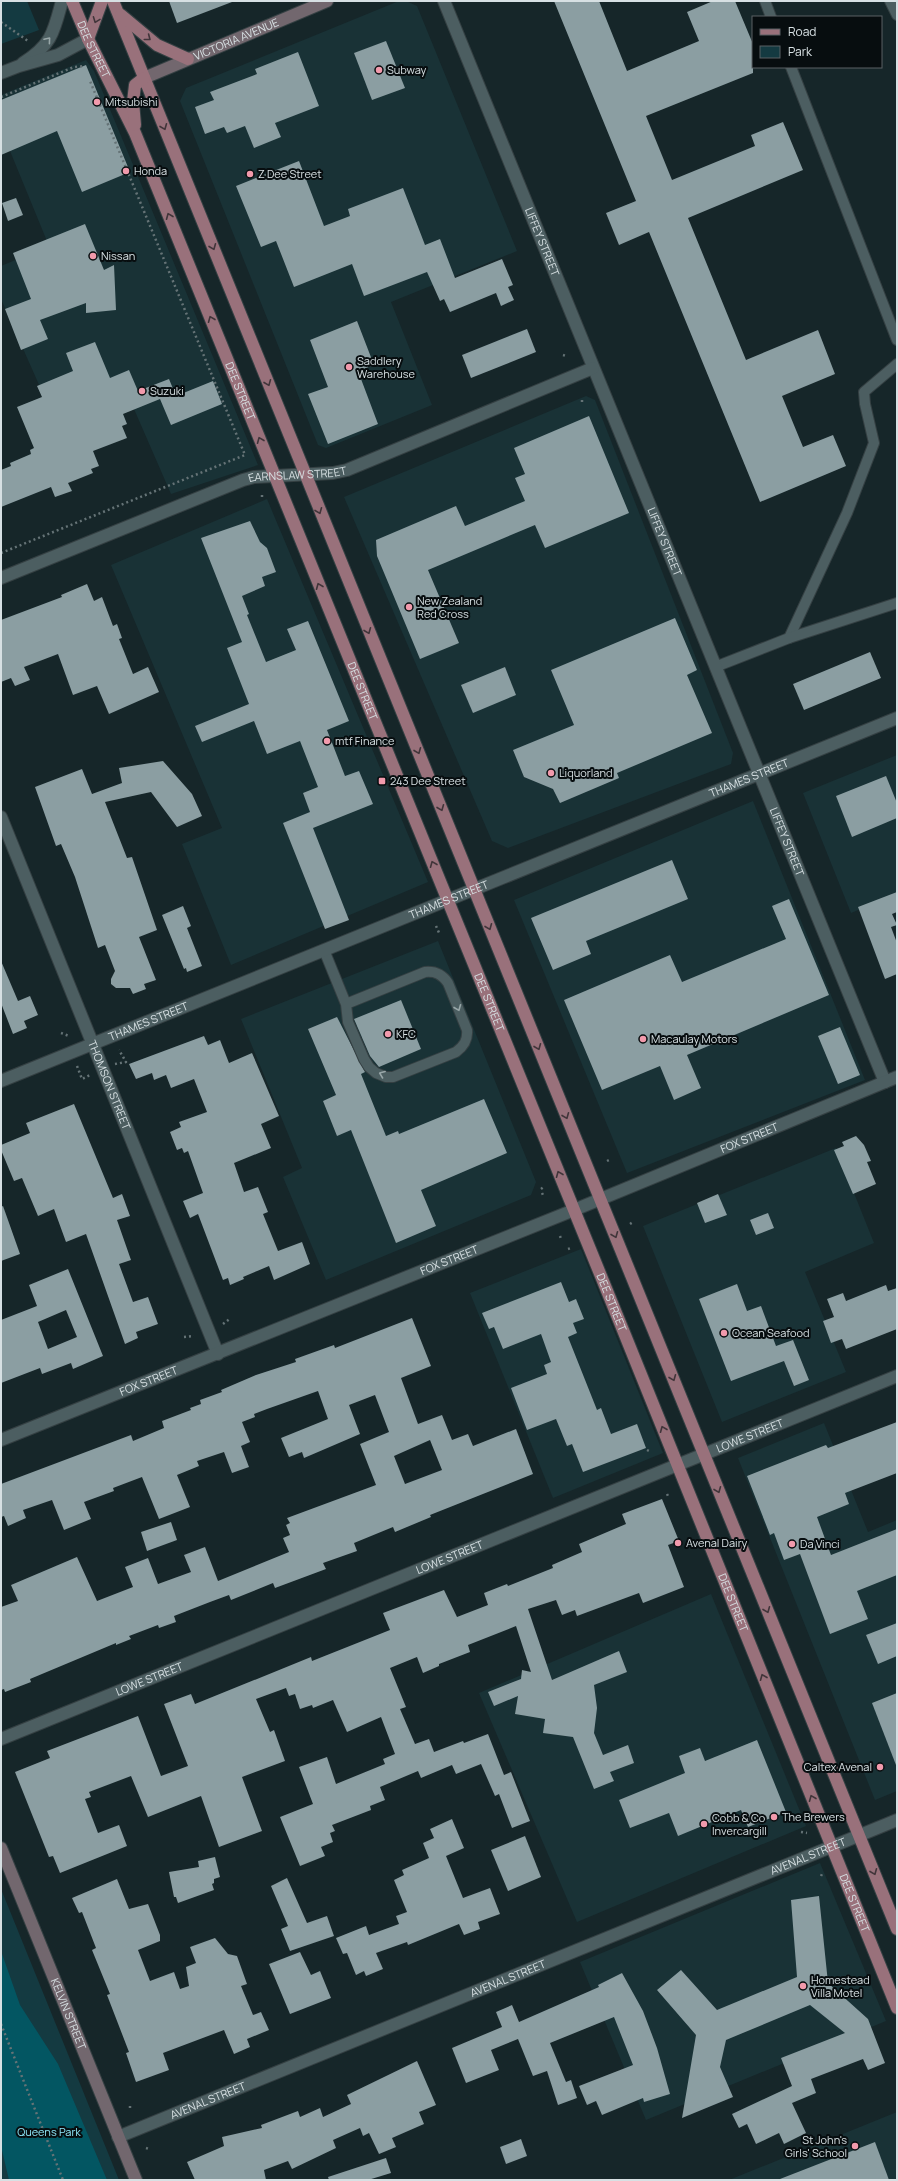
<svg xmlns="http://www.w3.org/2000/svg" width="898" height="2181" viewBox="0 0 898 2181" font-family="Manrope,sans-serif">
  <rect width="100%" height="100%" fill="#162629"/>
  <g fill="#193236">
    <path d="M399,1H406L417,6L517,251L391,302L432,405L326,448L318,445L180,101L186,88Z"/>
    <path d="M86,60L94,71L258,465L171,494L124,386L52,414L1,299V266L49,246L1,129V95Z"/>
    <path d="M586,396L595,400L733,753L731,764L508,848L492,841L344,497Z"/>
    <path d="M267,499L428,882L231,965L182,844L222,828L111,565Z"/>
    <path d="M897,755V894L851,913L803,793Z"/>
    <path d="M753,801L865,1080L627,1173L514,900Z"/>
    <path d="M438,941L536,1182L531,1195L326,1280L283,1177L302,1168L241,1019Z"/>
    <path d="M836,1148L874,1243L805,1272L846,1372L722,1422L643,1226Z"/>
    <path d="M581,1249L663,1453L553,1498L470,1293Z"/>
    <path d="M824,1423L868,1532L897,1520V1791L875,1800L738,1458Z"/>
    <path d="M711,1594L806,1826L577,1922L479,1693Z"/>
    <path d="M820,1863L886,2021L646,2120L580,1962Z"/>
    <path d="M897,2112V2180H729Z"/>
  </g>
  <g fill="#143a41">
    <path d="M1,1H27L39,30L1,44Z"/>
    <path d="M1,1889L119,2180H1Z"/>
  </g>
  <path fill="#035662" d="M1,1951L20,2005L58,2064L107,2180H9L1,2146Z"/>
  <g fill="#8b9ea2" fill-rule="evenodd">
    <path d="M169,1H231L232,2L177,23Z"/>
    <path d="M554,1H599L627,71L699,41L687,12L713,1H735L753,44V73L646,116L672,180L755,146L751,135L783,122L803,170L688,218L746,360L818,330L835,374L782,396L803,447L833,435L846,466L760,502L649,232L619,245L606,213L636,201Z"/>
    <path d="M386,41L405,88L372,100L354,53Z"/>
    <path d="M298,52L319,106L275,123L281,137L254,148L245,126L227,133L224,127L205,134L195,107L214,100L210,92L257,74L255,69Z"/>
    <path d="M86,65L130,172L82,192L57,131L1,155V100Z"/>
    <path d="M299,161L324,226L350,216L348,209L403,188L425,245L440,239L455,278L502,259L513,285L508,287L514,300L501,306L496,293L450,312L444,299L440,301L427,272L364,296L352,264L294,287L276,241L261,247L236,186Z"/>
    <path d="M16,198L23,215L8,221L2,203Z"/>
    <path d="M85,224L104,270L114,265L116,310L86,313V303L40,320L48,339L21,350L5,309L31,299L13,253Z"/>
    <path d="M357,321L374,365L358,371L378,424L328,444L308,394L328,387L310,340Z"/>
    <path d="M527,329L536,352L471,378L462,355Z"/>
    <path d="M95,342L110,378L129,370L138,391L169,379L176,396L213,381L222,404L171,425L160,399L123,414L127,424L122,426L127,438L93,451L99,466L91,469L93,473L68,483L72,491L55,497L51,487L1,507V470L11,466L10,463L31,454L30,450L34,448L17,407L42,397L37,386L73,371L66,353Z"/>
    <path d="M589,416L629,513L545,548L535,525L428,570L459,643L420,659L377,556L376,540L456,506L465,526L525,501L515,478L525,474L514,448Z"/>
    <path d="M250,521L260,542L267,548L276,572L262,577L265,586L242,596L249,614L247,615L266,662L296,650L287,629L308,621L349,721L327,730L345,776L359,771L373,804L313,828L349,920L325,929L283,823L310,812L303,793L318,787L300,741L267,754L254,721L202,742L195,726L249,704L227,648L242,642L201,538Z"/>
    <path d="M87,584L94,601L102,597L113,626L117,624L122,638L119,639L133,674L148,667L159,692L109,714L97,686L73,695L58,654L24,667L30,680L15,686L11,678L1,682V620L62,597L61,595Z"/>
    <path d="M675,618L697,670L687,675L712,733L617,773L619,778L560,803L553,789L524,777L513,750L574,725L551,670Z"/>
    <path d="M870,652L881,678L804,710L793,684Z"/>
    <path d="M505,667L516,695L473,713L461,685Z"/>
    <path d="M163,761L192,794L202,816L177,827L151,792L105,802L127,858L132,857L157,930L139,937L156,980L144,984L146,989L133,994L130,988H116L111,984V979L115,971L105,945L98,948L75,877L61,844L56,846L35,787L82,769L92,794L122,783L119,768Z"/>
    <path d="M886,776L897,803V818L852,837L836,796Z"/>
    <path d="M672,860L688,899L586,941L591,954L553,970L531,918Z"/>
    <path d="M897,892V912L892,914L897,925L891,927L897,943V974L885,979L858,907Z"/>
    <path d="M789,899L829,995L687,1055L701,1088L674,1100L660,1066L602,1090L564,1000L670,955L682,982L786,939L772,906Z"/>
    <path d="M183,906L191,926L187,928L202,966L187,972L186,968L184,969L162,915Z"/>
    <path d="M1,961L18,1001L30,996L38,1015L24,1021L27,1028L13,1034L1,1003Z"/>
    <path d="M401,1000L421,1049L379,1067L370,1056L354,1019Z"/>
    <path d="M337,1017L365,1072L361,1074L386,1136L398,1131L399,1134L484,1099L507,1153L421,1190L436,1226L396,1243L351,1130L337,1136L323,1101L336,1095L308,1029Z"/>
    <path d="M840,1027L860,1075L838,1084L818,1036Z"/>
    <path d="M204,1036L208,1045L220,1040L229,1063L252,1053L279,1116L261,1124L271,1148L234,1163L244,1192L258,1187L268,1212L263,1214L278,1251L302,1242L310,1264L274,1280L269,1266L243,1277L244,1279L230,1285L228,1278L223,1280L198,1214L190,1218L183,1201L203,1193L188,1151L184,1153L182,1148L177,1150L170,1132L181,1127L179,1122L207,1112L194,1079L171,1088L166,1075L154,1080L152,1073L136,1079L129,1064Z"/>
    <path d="M74,1104L113,1198L122,1194L130,1216L117,1220L131,1260L119,1264L133,1302L148,1297L158,1324L136,1332L138,1338L125,1344L86,1234L66,1242L54,1209L38,1216L22,1178L14,1181L1,1150V1145L30,1133L26,1123Z"/>
    <path d="M856,1136L864,1145L871,1161L867,1162L876,1184L853,1194L834,1150L844,1146L842,1142Z"/>
    <path d="M718,1194L727,1215L705,1223L697,1203Z"/>
    <path d="M3,1206L20,1254L1,1261V1207Z"/>
    <path d="M768,1213L774,1228L756,1235L750,1220Z"/>
    <path d="M68,1269L103,1356L73,1369L71,1363L42,1374L40,1368L1,1383V1320L37,1306L29,1285ZM66,1310L77,1337L48,1349L38,1322Z"/>
    <path d="M561,1282L569,1302L576,1299L584,1319L573,1323L577,1333L568,1337L597,1410L601,1408L611,1434L637,1424L646,1448L583,1472L572,1444L567,1446L556,1419L527,1430L511,1388L547,1374L544,1365L551,1362L541,1334L503,1349L494,1327L489,1329L482,1313Z"/>
    <path d="M737,1284L747,1311L761,1306L776,1346L793,1340L809,1380L794,1386L784,1361L731,1381L699,1299Z"/>
    <path d="M886,1285L888,1291L897,1288V1329L846,1349L842,1339L831,1343L823,1321L834,1317L827,1299L843,1293L846,1301Z"/>
    <path d="M412,1318L431,1366L401,1378L418,1424L442,1415L452,1440L468,1434L473,1446L516,1429L533,1474L430,1515L431,1517L395,1532L393,1527L354,1543L357,1551L323,1563L326,1569L275,1588L273,1583L231,1600L229,1595L210,1602L174,1616L176,1622L159,1628L158,1625L129,1636L131,1639L116,1645V1643L30,1679L31,1682L5,1692L4,1689L1,1690V1607L18,1601L11,1585L77,1557L97,1601L133,1587L125,1567L148,1558L158,1584L191,1572L184,1555L205,1547L218,1581L289,1552L283,1538L290,1535L286,1525L290,1523L287,1518L376,1485L360,1444L389,1432L375,1395L349,1405L360,1434L304,1458L302,1452L289,1457L281,1438L328,1419L318,1391L267,1409L254,1414L255,1417L242,1422L250,1442L241,1446L249,1467L232,1473L224,1452L197,1461L199,1466L177,1475L190,1507L159,1519L142,1477L113,1488L114,1491L84,1502L91,1519L64,1530L52,1500L23,1510L26,1518L8,1526L4,1516L1,1517V1484L131,1435L133,1441L164,1428L162,1421L191,1410L190,1408L201,1404L200,1400L222,1392L221,1390L256,1375L296,1362L295,1359L334,1345L335,1348ZM430,1440L442,1470L405,1484L394,1456Z"/>
    <path d="M897,1422V1473L845,1493L849,1504L817,1517L831,1555L897,1529V1575L857,1591L868,1619L830,1634L800,1554L784,1560L774,1533L770,1535L747,1476L826,1445L828,1448Z"/>
    <path d="M662,1499L679,1541L668,1545L684,1587L643,1603L639,1593L577,1616L575,1610L562,1615L556,1600L528,1609L552,1680L619,1651L627,1672L594,1685L597,1708L594,1733L603,1755L628,1745L634,1763L610,1772L614,1781L594,1789L573,1737L543,1733L545,1719L515,1714L518,1696L494,1706L488,1692L521,1679L522,1670L531,1672L516,1626L468,1645L470,1652L439,1664V1666L423,1673L417,1657L390,1668L406,1707L400,1709L415,1744L429,1739L434,1752L463,1741L464,1743L488,1734L504,1775L511,1772L530,1821L512,1828L499,1794L495,1796L481,1764L456,1774L452,1765L421,1778L418,1771L380,1787L385,1800L370,1806L371,1810L332,1825L335,1831L330,1833L333,1842L321,1847L325,1856L300,1866L280,1817L313,1804L299,1767L327,1757L336,1784L385,1764L383,1759L395,1754L381,1717L347,1732L333,1700L313,1708L312,1705L300,1709L295,1694L289,1696L286,1688L256,1699L270,1732L274,1730L285,1761L242,1777L262,1831L219,1847L201,1796L148,1817L131,1776L89,1792L91,1797L85,1799L98,1833L119,1825L127,1846L60,1873L53,1856L49,1857L15,1772L50,1758L47,1751L138,1716L161,1776L188,1766L164,1704L191,1694L195,1704L284,1668L311,1657L312,1661L390,1630L383,1613L444,1590L457,1617L488,1605L484,1593L507,1584L508,1586L553,1568L552,1565L582,1552L579,1544L626,1524L622,1514Z"/>
    <path d="M171,1522L177,1540L147,1551L141,1532Z"/>
    <path d="M897,1623V1656L878,1664L866,1635Z"/>
    <path d="M897,1693V1765H896L872,1703Z"/>
    <path d="M757,1740L786,1812L748,1827L741,1810L678,1836L669,1813L630,1828L619,1800L685,1773L679,1756L700,1748L705,1761Z"/>
    <path d="M452,1819L464,1848L446,1856L463,1898L490,1888L500,1914L478,1922L480,1929L464,1935L459,1924L408,1945L407,1942L376,1953L383,1969L366,1976L364,1971L356,1975L347,1953L343,1954L336,1938L366,1926L369,1935L399,1924L396,1916L407,1912L394,1880L404,1875L402,1870L429,1858L423,1843L434,1838L430,1829Z"/>
    <path d="M525,1836L541,1877L508,1891L491,1850Z"/>
    <path d="M215,1857L220,1877L214,1879V1883L212,1884L214,1890L178,1903L176,1897H174L169,1872L199,1867L198,1861Z"/>
    <path d="M287,1878L307,1923L327,1916L334,1936L290,1951L281,1929L288,1926L271,1886Z"/>
    <path d="M117,1879L129,1909L148,1904L160,1935V1941L138,1950L150,1981L174,1972L180,1989L189,1986L186,1967L196,1963L190,1947L215,1938L228,1954L237,1956L247,1984L241,1986L253,2015L261,2012L269,2030L247,2039L250,2047L234,2054L224,2030L163,2053L169,2070L136,2082L126,2053L129,2052L107,1995L110,1994L92,1950L96,1948L82,1912L79,1913L72,1898Z"/>
    <path d="M819,1896L828,1983L868,2019L885,2063L868,2070L863,2059L811,2079L816,2093L792,2103L806,2133L784,2144L779,2133L756,2144L747,2124L739,2128L732,2114L792,2086L781,2058L845,2033L810,2005L726,2040L720,2067L733,2097L682,2118L696,2035L657,1990L681,1970L717,2010L797,1977L791,1900Z"/>
    <path d="M300,1952L311,1975L320,1971L331,1998L290,2014L269,1964Z"/>
    <path d="M622,1973L643,2011L657,2048L670,2094L644,2102L643,2098L602,2115L596,2101L587,2105L579,2086L633,2065L614,2017L550,2043L566,2082L571,2080L577,2098L558,2105L547,2071L533,2076L518,2039L491,2050L499,2070L466,2083L452,2048L502,2027L496,2012L512,2005L519,2022L599,1987L598,1985Z"/>
    <path d="M417,2061L436,2105L419,2112L424,2124L392,2138L396,2147L379,2154L369,2133L363,2136L360,2128L333,2140L336,2148L292,2169L288,2161L264,2170L266,2180H195L187,2162L224,2146L222,2137L262,2128L261,2125L298,2111L300,2117L320,2108L323,2117L351,2104L347,2095Z"/>
    <path d="M521,2139L527,2156L506,2164L500,2147Z"/>
    <path d="M875,2142L889,2180H780V2179Z"/>
    <path d="M386,2158L391,2173L368,2180H329L328,2177Z"/>
  </g>
  <g fill="none" stroke-linecap="round" stroke-linejoin="round">
    <g stroke="#354043" stroke-width="12">
      <g id="service">
        <path d="M765,1L771,17"/>
        <path d="M890,1L897,15"/>
        <path d="M791,67L897,340"/>
        <path d="M789,638L847,513L874,443L865,404L864,392L897,364"/>
        <path d="M715,667L789,638L897,603"/>
        <path d="M324,950L346,1004L348,1022L364,1059L369,1067L376,1073L386,1077H393L456,1052C464,1046 468,1040 467,1030L448,983C442,974 435,971 425,972L346,1004"/>
      </g>
    </g>
    <g stroke="#354043" stroke-width="14">
      <g id="minor">
        <path id="s1" d="M444,1L885,1082"/>
        <path d="M23,63C52,45 54,31 62,1"/>
        <path d="M1,73L19,66L58,55L88,39"/>
        <path id="s2" d="M1,578L243,480L254,477L333,473L347,470L593,368"/>
        <path id="s3" d="M1,817L218,1354"/>
        <path id="s4" d="M1,1081L897,718"/>
        <path id="s5" d="M1,1440L574,1210L897,1077"/>
        <path id="s6" d="M1,1739L897,1376"/>
        <path id="s7" d="M118,2137L897,1820"/>
      </g>
    </g>
    <g stroke="#354043" stroke-width="14">
      <g id="secondary">
        <path id="s8" d="M144,78L327,1"/>
        <path id="s9" d="M1,1848L136,2180"/>
      </g>
    </g>
    <g stroke="#354043" stroke-width="14">
      <g id="primary">
        <path id="s10" d="M72,1L88,39L135,133L625,1335L897,2008"/>
        <path d="M113,1L897,1929"/>
        <path d="M121,15L157,45L188,59"/>
        <path d="M88,39L102,1"/>
        <path d="M135,125L133,102L135,85L144,78"/>
      </g>
    </g>
    <g stroke="#657376" stroke-width="2.5" stroke-dasharray="2 3" stroke-linecap="butt">
      <path d="M1,22L28,41"/>
      <path d="M1,97L74,67L84,66"/>
      <path d="M563,355L566,356"/>
      <path d="M582,402V397"/>
      <path d="M262,495V500"/>
      <path d="M1,553L245,455L90,81"/>
      <path d="M436,926L440,935"/>
      <path d="M61,1033L69,1036"/>
      <path d="M115,1064L126,1062L119,1050"/>
      <path d="M77,1066L82,1079L90,1075"/>
      <path d="M607,1161L609,1160"/>
      <path d="M541,1189L545,1186"/>
      <path d="M542,1193L543,1195"/>
      <path d="M630,1224L633,1222"/>
      <path d="M560,1236L561,1239"/>
      <path d="M568,1249L571,1248"/>
      <path d="M223,1324L231,1318"/>
      <path d="M184,1337L194,1336"/>
      <path d="M647,1450L651,1452"/>
      <path d="M667,1494L668,1496"/>
      <path d="M801,1832L807,1833"/>
      <path d="M821,1876L822,1874"/>
      <path d="M1,2024L63,2180"/>
      <path d="M130,2108V2106"/>
      <path d="M146,2148L149,2149"/>
    </g>
    <use href="#service" stroke="#4c5e61" stroke-width="10"/>
    <use href="#minor" stroke="#4c5e61" stroke-width="12"/>
    <use href="#secondary" stroke="#72676e" stroke-width="12"/>
    <use href="#primary" stroke="#99717b" stroke-width="12"/>
  </g>
  <defs><path id="oneway-chevron" d="M-2-3.5L2.5 0L-2 3.5" fill="none" stroke-width="1.6" stroke-linecap="round" stroke-linejoin="round"/></defs>
  <g stroke="#41353a">
    <use href="#oneway-chevron" transform="translate(96 20) rotate(111)"/>
    <use href="#oneway-chevron" transform="translate(148 38) rotate(38)"/>
    <use href="#oneway-chevron" transform="translate(164 127) rotate(68)"/>
    <use href="#oneway-chevron" transform="translate(169 216) rotate(-112)"/>
    <use href="#oneway-chevron" transform="translate(213 247) rotate(68)"/>
    <use href="#oneway-chevron" transform="translate(211 319) rotate(-112)"/>
    <use href="#oneway-chevron" transform="translate(268 383) rotate(68)"/>
    <use href="#oneway-chevron" transform="translate(260 440) rotate(-112)"/>
    <use href="#oneway-chevron" transform="translate(319 511) rotate(68)"/>
    <use href="#oneway-chevron" transform="translate(319 586) rotate(-112)"/>
    <use href="#oneway-chevron" transform="translate(368 631) rotate(68)"/>
    <use href="#oneway-chevron" transform="translate(418 751) rotate(68)"/>
    <use href="#oneway-chevron" transform="translate(441 808) rotate(68)"/>
    <use href="#oneway-chevron" transform="translate(433 864) rotate(-112)"/>
    <use href="#oneway-chevron" transform="translate(489 927) rotate(68)"/>
    <use href="#oneway-chevron" transform="translate(538 1047) rotate(68)"/>
    <use href="#oneway-chevron" transform="translate(566 1116) rotate(68)"/>
    <use href="#oneway-chevron" transform="translate(559 1174) rotate(-112)"/>
    <use href="#oneway-chevron" transform="translate(615 1235) rotate(68)"/>
    <use href="#oneway-chevron" transform="translate(673 1378) rotate(68)"/>
    <use href="#oneway-chevron" transform="translate(663 1429) rotate(-112)"/>
    <use href="#oneway-chevron" transform="translate(718 1490) rotate(68)"/>
    <use href="#oneway-chevron" transform="translate(767 1610) rotate(68)"/>
    <use href="#oneway-chevron" transform="translate(763 1677) rotate(-112)"/>
    <use href="#oneway-chevron" transform="translate(812 1798) rotate(-112)"/>
    <use href="#oneway-chevron" transform="translate(874 1872) rotate(68)"/>
  </g>
  <g stroke="#98a6a8">
    <use href="#oneway-chevron" transform="translate(48 40) rotate(-50)"/>
    <use href="#oneway-chevron" transform="translate(458 1008) rotate(68)"/>
    <use href="#oneway-chevron" transform="translate(382 1074) rotate(-159)"/>
  </g>
  <g fill="#f29aac" stroke="#070d0f" stroke-width="1.5">
    <circle cx="379" cy="70" r="4"/>
    <circle cx="97" cy="102" r="4"/>
    <circle cx="126" cy="171" r="4"/>
    <circle cx="250" cy="174" r="4"/>
    <circle cx="93" cy="256" r="4"/>
    <circle cx="349" cy="367" r="4"/>
    <circle cx="142" cy="391" r="4"/>
    <circle cx="409" cy="607" r="4"/>
    <circle cx="327" cy="741" r="4"/>
    <circle cx="551" cy="773" r="4"/>
    <rect x="378" y="777" width="8" height="8" rx="2"/>
    <circle cx="388" cy="1034" r="4"/>
    <circle cx="643" cy="1039" r="4"/>
    <circle cx="724" cy="1333" r="4"/>
    <circle cx="678" cy="1543" r="4"/>
    <circle cx="792" cy="1544" r="4"/>
    <circle cx="880" cy="1767" r="4"/>
    <circle cx="774" cy="1817" r="4"/>
    <circle cx="704" cy="1824" r="4"/>
    <circle cx="803" cy="1986" r="4"/>
    <circle cx="855" cy="2146" r="4"/>
  </g>
  <g text-anchor="middle" stroke-width="4" stroke-linejoin="round" paint-order="stroke">
    <g font-size="11" fill="#d7e0e3" stroke="#070d0f">
      <text dy="4" stroke="none"><textPath href="#s8" startOffset="100">VICTORIA AVENUE</textPath></text>
      <text dy="4" stroke="none"><textPath href="#s10" startOffset="53">DEE STREET</textPath></text>
      <text dy="4" stroke="none"><textPath href="#s1" startOffset="260">LIFFEY STREET</textPath></text>
      <text dy="4" stroke="none"><textPath href="#s10" startOffset="425">DEE STREET</textPath></text>
      <text dy="4" stroke="none"><textPath href="#s2" startOffset="316">EARNSLAW STREET</textPath></text>
      <text dy="4" stroke="none"><textPath href="#s1" startOffset="584">LIFFEY STREET</textPath></text>
      <text dy="4" stroke="none"><textPath href="#s10" startOffset="749">DEE STREET</textPath></text>
      <text dy="4" stroke="none"><textPath href="#s4" startOffset="807">THAMES STREET</textPath></text>
      <text dy="4" stroke="none"><textPath href="#s1" startOffset="908">LIFFEY STREET</textPath></text>
      <text dy="4" stroke="none"><textPath href="#s4" startOffset="483">THAMES STREET</textPath></text>
      <text dy="4" stroke="none"><textPath href="#s10" startOffset="1085">DEE STREET</textPath></text>
      <text dy="4" stroke="none"><textPath href="#s4" startOffset="159">THAMES STREET</textPath></text>
      <text dy="4" stroke="none"><textPath href="#s3" startOffset="289">THOMSON STREET</textPath></text>
      <text dy="4" stroke="none"><textPath href="#s5" startOffset="807">FOX STREET</textPath></text>
      <text dy="4" stroke="none"><textPath href="#s5" startOffset="483">FOX STREET</textPath></text>
      <text dy="4" stroke="none"><textPath href="#s10" startOffset="1409">DEE STREET</textPath></text>
      <text dy="4" stroke="none"><textPath href="#s5" startOffset="159">FOX STREET</textPath></text>
      <text dy="4" stroke="none"><textPath href="#s6" startOffset="808">LOWE STREET</textPath></text>
      <text dy="4" stroke="none"><textPath href="#s6" startOffset="484">LOWE STREET</textPath></text>
      <text dy="4" stroke="none"><textPath href="#s10" startOffset="1733">DEE STREET</textPath></text>
      <text dy="4" stroke="none"><textPath href="#s6" startOffset="160">LOWE STREET</textPath></text>
      <text dy="4" stroke="none"><textPath href="#s7" startOffset="745">AVENAL STREET</textPath></text>
      <text dy="4" stroke="none"><textPath href="#s10" startOffset="2057">DEE STREET</textPath></text>
      <text dy="4" stroke="none"><textPath href="#s7" startOffset="421">AVENAL STREET</textPath></text>
      <text dy="4" stroke="none"><textPath href="#s9" startOffset="179">KELVIN STREET</textPath></text>
      <text dy="4" stroke="none"><textPath href="#s7" startOffset="97">AVENAL STREET</textPath></text>
    </g>
    <g font-size="11" fill="#d7e0e3" stroke="#070d0f" text-anchor="start">
      <text x="387" y="74">Subway</text>
      <text x="105" y="106">Mitsubishi</text>
      <text x="134" y="175">Honda</text>
      <text x="258" y="178">Z Dee Street</text>
      <text x="101" y="260">Nissan</text>
      <text x="357" y="365">Saddlery<tspan x="357" dy="13">Warehouse</tspan></text>
      <text x="150" y="395">Suzuki</text>
      <text x="417" y="605">New Zealand<tspan x="417" dy="13">Red Cross</tspan></text>
      <text x="335" y="745">mtf Finance</text>
      <text x="559" y="777">Liquorland</text>
      <text x="390" y="785">243 Dee Street</text>
      <text x="396" y="1038">KFC</text>
      <text x="651" y="1043">Macaulay Motors</text>
      <text x="732" y="1337">Ocean Seafood</text>
      <text x="686" y="1547">Avenal Dairy</text>
      <text x="800" y="1548">Da Vinci</text>
      <text x="872" y="1771" text-anchor="end">Caltex Avenal</text>
      <text x="782" y="1821">The Brewers</text>
      <text x="712" y="1822">Cobb &amp; Co<tspan x="712" dy="13">Invercargill</tspan></text>
      <text x="811" y="1984">Homestead<tspan x="811" dy="13">Villa Motel</tspan></text>
      <text x="847" y="2144" text-anchor="end">St John's<tspan x="847" dy="13">Girls' School</tspan></text>
    </g>
    <g font-size="11" fill="#90e9fb" stroke="#070d0f">
      <text x="49" y="2136">Queens Park</text>
    </g>
  </g>
  <rect width="898" height="2181" fill="none" stroke="#d7e0e3" stroke-width="4"/>
  <rect x="752" y="16" width="130" height="52" fill="#070d0f" stroke="#5a6164"/>
  <rect x="760" y="29" width="20" height="6" fill="#99717b" stroke="#5a6164"/>
  <text x="788" y="36" font-size="12" fill="#d7e0e3">Road</text>
  <rect x="760" y="46" width="20" height="12" fill="#143a41" stroke="#5a6164"/>
  <text x="788" y="56" font-size="12" fill="#d7e0e3">Park</text>
</svg>
